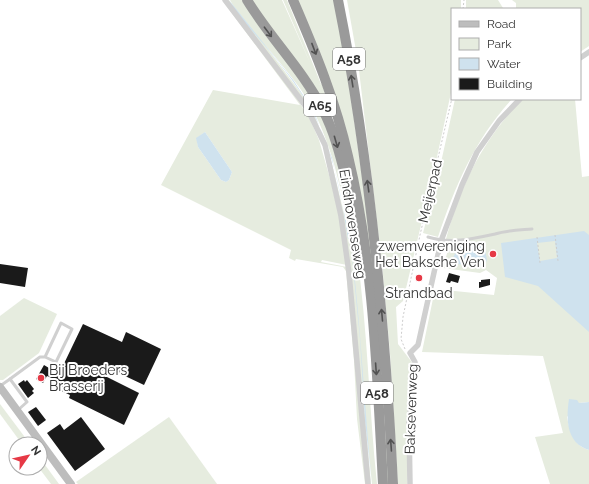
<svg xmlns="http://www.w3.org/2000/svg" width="589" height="484" viewBox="0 0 589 484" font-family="Raleway,sans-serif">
  <rect width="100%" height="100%" fill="#fff"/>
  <g fill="#e6ecdf" fill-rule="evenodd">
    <path d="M222,0L289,87L309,117L319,140L331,182L339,216L347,265L322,260L321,262L347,267L367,484H365L357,419L354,361L346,271L343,267L296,259L295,261L289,258L291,250L161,185L213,90L300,105ZM205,132L232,172L229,180L226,182L221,180L198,147L197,138Z"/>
    <path d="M226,0H229L235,9L230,0H242C265,38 298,69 318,109C328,129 334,150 340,172C368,273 366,380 377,484H372L362,382L371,484H369L352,287L328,161L314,121ZM264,44C281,64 300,85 312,108C333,148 343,195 350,238L331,160L316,119L301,93Z"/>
    <path d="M249,0H282L311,65L283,0H287L321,84L318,85L322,84L334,124H332Z"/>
    <path d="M296,0H335L347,70L372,247L389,484H387L360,194Z"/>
    <path d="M347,0H461V9H452V88L435,166L403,301L396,307L398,344L414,365L407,484H398L390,353L382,264L358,62Z"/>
    <path d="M466,0H498L503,8L510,9H466Z"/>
    <path d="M512,0H589V46L580,52V9H512L516,8V3Z"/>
    <path d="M455,99H512C475,139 455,186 438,237L423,233L440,167Z"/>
    <path d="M522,99H575L582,177L589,176V402L579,403L567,417C570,432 573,445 589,450V484H550L535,437L563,433L543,356L422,352L435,289L494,295L497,278L486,270L480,273L443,268L451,239H446C462,182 482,142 522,99Z"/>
    <path d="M24,298L57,314L39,353L3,380H0V316Z"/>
    <path d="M0,404L30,444H22L0,414Z"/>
    <path d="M169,417L217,484H78L76,482Z"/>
    <path d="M40,458L59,484H51L39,468Z"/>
  </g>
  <g fill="#cfe2ee" fill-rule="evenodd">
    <path d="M229,0L294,81L314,112L332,158L350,239H348C342,197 333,149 312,111C292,75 262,43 236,12Z"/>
    <path d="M205,132L232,172L229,180L226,182L221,180L198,147L196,138Z"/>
    <path d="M584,231L589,235V332L538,286L505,277L501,243ZM555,241L557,258L540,261L537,243Z"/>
    <path d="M484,244L487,260L484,266L456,264L452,260L457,249L460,247Z"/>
    <path d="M351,246C361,325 364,405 372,484L365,421L360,339Z"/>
    <path d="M569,399L577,400L579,403L589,402V450C566,443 566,419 569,399Z"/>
  </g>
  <g fill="#1a1a1a">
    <path d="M0,264L28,268L25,287L0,283Z"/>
    <path d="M449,273L460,276L458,283L451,281L450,283L446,282Z"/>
    <path d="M490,279V285L479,288V282H481V280Z"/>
    <path d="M83,324L122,342L126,332L161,349L144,385L104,366L101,374L139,393L124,425L69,398L70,395L53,387L57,384L54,379L47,376L43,383L36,379L44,365L59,374Z"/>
    <path d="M24,380L25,382L27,380L34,389L32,391L34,393L28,398L18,384Z"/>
    <path d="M36,407L46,420L38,426L28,412Z"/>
    <path d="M81,417L105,449L75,471L47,433L60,424L64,430Z"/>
  </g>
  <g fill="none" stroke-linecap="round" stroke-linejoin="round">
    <g stroke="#cdcdcd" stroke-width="1" stroke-dasharray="2 2" stroke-linecap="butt">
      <path d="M463,9L464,0"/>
      <path d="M555,235L558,261"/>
      <path d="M537,237L540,263"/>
      <path d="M405,349L401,339L403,317L420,235L452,98"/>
    </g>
    <g stroke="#d0d0d0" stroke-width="3">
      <path d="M428,237C451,244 472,239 495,234C507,230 520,230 532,229"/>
      <path d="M10,379L40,357H45L61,323L72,329L56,362L45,357"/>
      <path d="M0,386L10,379L27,402L18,410"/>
    </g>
    <g stroke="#d0d0d0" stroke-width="5.5">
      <path d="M225,0L307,108L325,145L341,216L349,273L368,484"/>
      <path d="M580,58L589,52"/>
      <path d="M410,484L409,423L415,362L410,353L418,345L441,241L462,185L477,152L499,121L520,99"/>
    </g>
    <path stroke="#bdbdbd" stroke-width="8" d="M0,387L71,484"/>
    <g stroke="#9a9a9a" stroke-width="10">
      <path d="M247,0C270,38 303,70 323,110C337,137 343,168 351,197"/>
      <path d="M293,0C315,51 336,102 348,156C374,263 377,375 383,484"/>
      <path d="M338,0C370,159 385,322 393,484"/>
    </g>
  </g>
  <defs><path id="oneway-shaft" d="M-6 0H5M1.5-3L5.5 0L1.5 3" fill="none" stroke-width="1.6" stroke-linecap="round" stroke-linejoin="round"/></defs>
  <g stroke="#525252">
    <use href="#oneway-shaft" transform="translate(268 32) rotate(53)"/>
    <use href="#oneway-shaft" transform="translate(314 49) rotate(69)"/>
    <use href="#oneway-shaft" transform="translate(352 81) rotate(-99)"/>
    <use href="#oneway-shaft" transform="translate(336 142) rotate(74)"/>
    <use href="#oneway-shaft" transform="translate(368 186) rotate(-98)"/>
    <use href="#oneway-shaft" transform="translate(382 315) rotate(-95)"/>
    <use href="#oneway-shaft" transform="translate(376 369) rotate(86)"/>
    <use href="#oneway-shaft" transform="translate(391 445) rotate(-94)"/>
  </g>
  <g fill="#e63946" stroke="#fff" stroke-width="1.5">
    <circle cx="493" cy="254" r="4"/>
    <circle cx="419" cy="278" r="4"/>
    <circle cx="41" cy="378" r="4"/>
  </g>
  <g text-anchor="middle" stroke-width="4" stroke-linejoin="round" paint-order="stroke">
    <g fill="#fff" stroke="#707070" stroke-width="1">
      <rect x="333" y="48" width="32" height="22" rx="3"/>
      <rect x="304" y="94" width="32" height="22" rx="3"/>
      <rect x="361" y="382" width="32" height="22" rx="3"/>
    </g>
    <g font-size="13" font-weight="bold" fill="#333">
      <text x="349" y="64">A58</text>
      <text x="320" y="110">A65</text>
      <text x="377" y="398">A58</text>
    </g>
    <g font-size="14" fill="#333" stroke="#fff">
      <text transform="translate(430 191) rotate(-77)" y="5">Meijerpad</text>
      <text transform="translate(353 224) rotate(81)" y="5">Eindhovenseweg</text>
      <text transform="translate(411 409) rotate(-88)" y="5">Baksevenweg</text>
    </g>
    <g font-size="14" fill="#333" stroke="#fff" text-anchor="end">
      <text x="485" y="251">zwemvereniging<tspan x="485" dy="16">Het Baksche Ven</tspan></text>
      <text x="419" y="298" text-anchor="middle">Strandbad</text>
      <text x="49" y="375" text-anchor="start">Bij Broeders<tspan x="49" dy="16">Brasserij</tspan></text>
    </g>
  </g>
  <rect x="451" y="8" width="130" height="92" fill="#ffffff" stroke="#adadad"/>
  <rect x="459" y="21" width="20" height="6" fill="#bdbdbd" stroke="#adadad"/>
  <text x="487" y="28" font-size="12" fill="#333333">Road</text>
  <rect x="459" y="38" width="20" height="12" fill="#e6ecdf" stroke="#adadad"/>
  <text x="487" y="48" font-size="12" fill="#333333">Park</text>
  <rect x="459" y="58" width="20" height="12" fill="#cfe2ee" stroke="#adadad"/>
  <text x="487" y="68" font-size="12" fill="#333333">Water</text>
  <rect x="459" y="78" width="20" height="12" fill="#1a1a1a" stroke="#adadad"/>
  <text x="487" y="88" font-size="12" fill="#333333">Building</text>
  <g transform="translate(28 456) rotate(56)"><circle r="19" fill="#ffffff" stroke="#adadad"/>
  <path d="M0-3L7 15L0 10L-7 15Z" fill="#e63946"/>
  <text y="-6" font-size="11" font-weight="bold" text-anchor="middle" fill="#333333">N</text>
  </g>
</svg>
